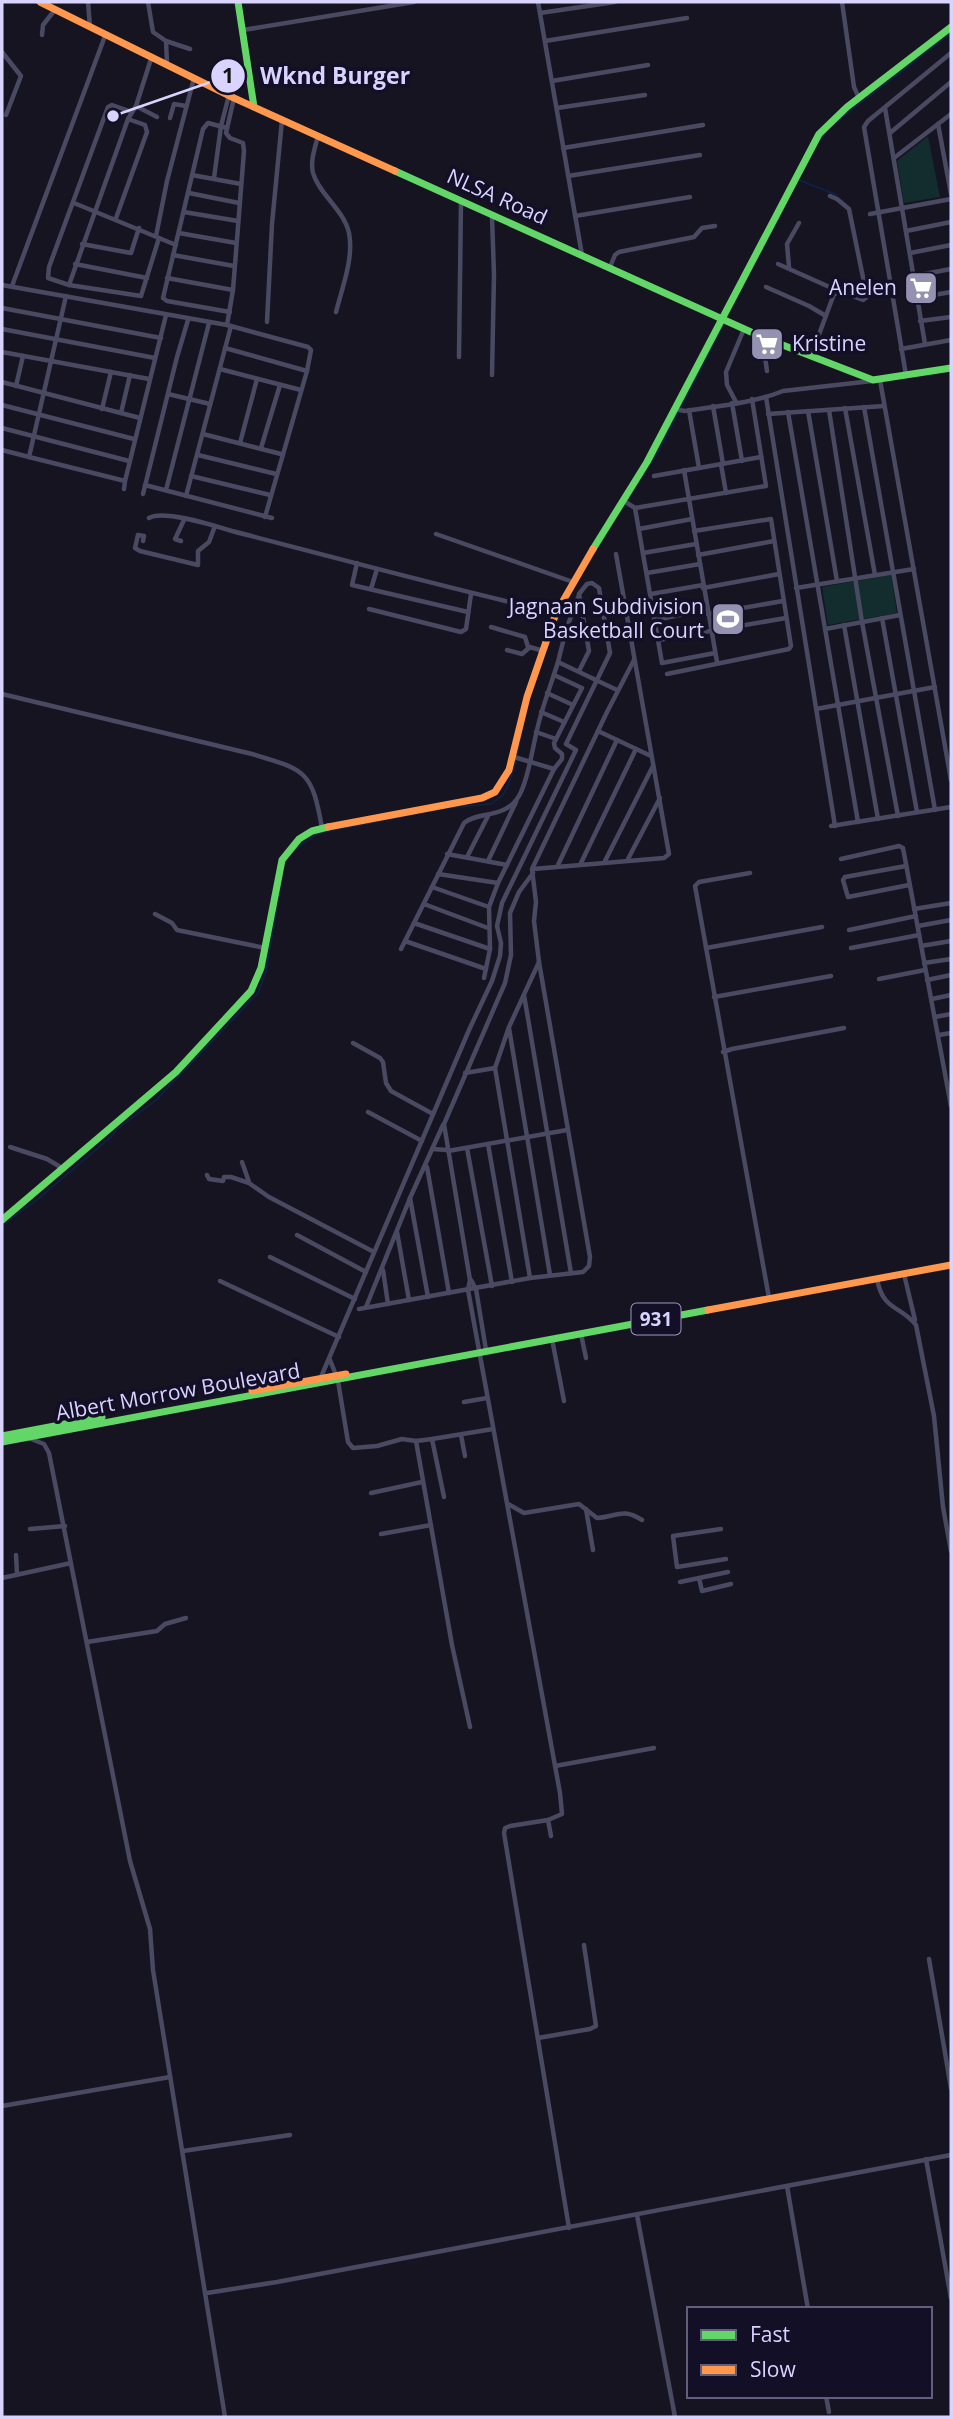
<svg xmlns="http://www.w3.org/2000/svg" width="953" height="2419" viewBox="0 0 953 2419" font-family="'Open Sans',sans-serif">
  <rect width="100%" height="100%" fill="#161421"/>
  <g fill="#132c2d">
    <path d="M928,136L940,197L904,203L897,161Z"/>
    <path d="M891,575L897,613L828,625L822,587Z"/>
  </g>
  <g fill="none" stroke-linecap="round" stroke-linejoin="round">
    <g stroke="#0d2144" stroke-width="2">
      <path d="M837,121L951,33"/>
      <path d="M817,144L828,129"/>
      <path d="M799,180L837,195"/>
      <path d="M729,312L779,217"/>
      <path d="M620,511L659,450L724,323"/>
      <path d="M569,595L581,575"/>
      <path d="M545,653L565,603"/>
      <path d="M295,849L319,833L445,808L491,804L502,796L507,788L516,762L523,725"/>
      <path d="M2,1225L38,1199L113,1135L116,1130L157,1099L258,993L266,972L282,875"/>
    </g>
    <g stroke="#4a4962" stroke-width="4.5">
      <path d="M88,2L90,27"/>
      <path d="M148,2L153,32L166,41L190,49"/>
      <path d="M538,2L582,255"/>
      <path d="M842,2L854,87L859,98"/>
      <path d="M540,13L615,2"/>
      <path d="M243,30L414,2"/>
      <path d="M42,35L43,25L54,11"/>
      <path d="M166,41L167,64"/>
      <path d="M545,41L687,18"/>
      <path d="M2,52L21,76L6,115"/>
      <path d="M552,81L648,65"/>
      <path d="M136,106L157,117"/>
      <path d="M557,108L645,95"/>
      <path d="M885,108L925,344"/>
      <path d="M132,112L112,105L108,107L49,267L48,278L69,285L128,119L136,106L151,59"/>
      <path d="M170,118L174,104L186,106"/>
      <path d="M938,124L951,194"/>
      <path d="M227,128L208,123L203,129L163,298L167,301L230,312"/>
      <path d="M890,133L951,82"/>
      <path d="M318,136C315,148 310,161 313,173C319,194 344,210 349,233C354,258 342,288 336,312"/>
      <path d="M563,148L703,125"/>
      <path d="M894,158L951,114"/>
      <path d="M192,175L241,184"/>
      <path d="M568,176L700,155"/>
      <path d="M214,178L221,126L229,95"/>
      <path d="M189,193L239,203"/>
      <path d="M830,196L837,199L849,209L867,297L863,300L841,292L834,294"/>
      <path d="M74,203L176,245"/>
      <path d="M184,212L238,221"/>
      <path d="M870,214L951,199"/>
      <path d="M575,216L690,197"/>
      <path d="M116,218L147,132L145,125L128,119"/>
      <path d="M906,231L951,222"/>
      <path d="M179,233L236,243"/>
      <path d="M156,236L167,181L194,78"/>
      <path d="M82,244L131,253L139,228"/>
      <path d="M910,253L951,245"/>
      <path d="M173,255L234,266"/>
      <path d="M75,264L147,278"/>
      <path d="M778,264L834,289V294L811,356"/>
      <path d="M610,267L615,255L619,252L694,237L702,228L715,226"/>
      <path d="M789,267L787,244L799,223"/>
      <path d="M913,276L951,269"/>
      <path d="M167,278L233,290"/>
      <path d="M2,285L227,325L233,290L244,151L243,143L230,138L226,133L234,98"/>
      <path d="M69,285L141,296L159,238"/>
      <path d="M12,286L105,36"/>
      <path d="M766,287L809,306L826,316"/>
      <path d="M66,296L29,457L125,481L166,315"/>
      <path d="M916,298L951,292"/>
      <path d="M2,308L161,338"/>
      <path d="M920,321L951,317"/>
      <path d="M267,322L272,224L282,120"/>
      <path d="M227,325L308,347L311,350L307,371L265,517"/>
      <path d="M2,329L155,358"/>
      <path d="M762,337L767,371"/>
      <path d="M225,348L307,371"/>
      <path d="M901,349L951,340"/>
      <path d="M2,352L149,379"/>
      <path d="M459,357L461,201"/>
      <path d="M220,369L301,390"/>
      <path d="M492,375L494,275L492,216"/>
      <path d="M906,375L864,127L868,121L951,53"/>
      <path d="M880,380L951,780"/>
      <path d="M2,382L140,418"/>
      <path d="M16,386L23,356"/>
      <path d="M168,394L210,404"/>
      <path d="M766,397L835,826"/>
      <path d="M736,402L727,385L726,372L744,329"/>
      <path d="M732,403L742,461"/>
      <path d="M2,405L134,439"/>
      <path d="M713,406L723,464"/>
      <path d="M864,407L935,810"/>
      <path d="M845,408L875,575"/>
      <path d="M102,409L111,372"/>
      <path d="M679,410L685,411C717,406 754,403 783,391L872,381"/>
      <path d="M689,410L699,468"/>
      <path d="M829,410L862,622L898,816"/>
      <path d="M808,411L837,581"/>
      <path d="M788,412L858,822"/>
      <path d="M121,413L130,375"/>
      <path d="M768,414L884,406"/>
      <path d="M2,428L129,461"/>
      <path d="M203,434L281,454"/>
      <path d="M240,443L257,379"/>
      <path d="M261,448L280,385"/>
      <path d="M2,450L29,457"/>
      <path d="M198,455L276,474"/>
      <path d="M721,464L726,493"/>
      <path d="M684,470L717,662"/>
      <path d="M191,476L270,495"/>
      <path d="M654,476L761,457"/>
      <path d="M145,485L272,518"/>
      <path d="M124,489L125,481"/>
      <path d="M166,490L209,323"/>
      <path d="M143,494L177,357L188,320"/>
      <path d="M186,496L231,326"/>
      <path d="M624,501L635,508L766,486L752,399"/>
      <path d="M635,508L662,663L715,653"/>
      <path d="M149,518C163,509 215,526 232,531C340,559 447,588 556,613"/>
      <path d="M639,529L692,519"/>
      <path d="M436,534L573,582"/>
      <path d="M138,535L135,548L140,551L198,565V551L209,542L215,526"/>
      <path d="M138,535L144,536L143,541"/>
      <path d="M181,541L175,539L184,520"/>
      <path d="M643,553L696,544"/>
      <path d="M698,555L774,541"/>
      <path d="M357,563L352,585L468,612"/>
      <path d="M647,573L700,564"/>
      <path d="M703,588L779,574"/>
      <path d="M796,588L914,569"/>
      <path d="M371,589L377,569"/>
      <path d="M651,594L703,585"/>
      <path d="M369,609L461,632L466,629L471,594"/>
      <path d="M708,614L783,601"/>
      <path d="M882,618L917,812"/>
      <path d="M656,620L707,609"/>
      <path d="M844,625L878,819"/>
      <path d="M491,627L525,637L528,647"/>
      <path d="M825,629L900,615"/>
      <path d="M658,640L786,618"/>
      <path d="M507,650L522,654L530,647L543,651"/>
      <path d="M558,662L566,630L579,595"/>
      <path d="M667,674L789,649L791,646L771,519L694,531"/>
      <path d="M547,693L573,705"/>
      <path d="M2,694L252,754C306,770 312,771 322,828"/>
      <path d="M816,709L935,687"/>
      <path d="M541,712L564,722"/>
      <path d="M598,731L651,756"/>
      <path d="M536,732L556,739"/>
      <path d="M514,757L554,769"/>
      <path d="M831,826L951,807"/>
      <path d="M447,854L507,865"/>
      <path d="M467,857L488,816"/>
      <path d="M628,859L660,798"/>
      <path d="M841,859L899,846L903,848L951,1106"/>
      <path d="M488,861L516,802"/>
      <path d="M605,861L653,766"/>
      <path d="M581,863L636,749"/>
      <path d="M558,865L617,740"/>
      <path d="M906,866L845,877L843,880L848,897L909,885"/>
      <path d="M533,869L664,858L669,854L616,554"/>
      <path d="M533,873L519,892L510,913L511,955L505,983L444,1124L470,1280L468,1290L560,1793L562,1814L548,1820L551,1836"/>
      <path d="M750,873L699,882L695,886L769,1298"/>
      <path d="M438,874L498,883"/>
      <path d="M432,887L489,907"/>
      <path d="M424,904L488,928"/>
      <path d="M914,909L951,903"/>
      <path d="M155,914L172,923L177,930L265,948"/>
      <path d="M414,923L490,949"/>
      <path d="M918,926L951,920"/>
      <path d="M849,930L916,916"/>
      <path d="M405,941L486,969"/>
      <path d="M921,946L951,941"/>
      <path d="M706,948L822,927"/>
      <path d="M851,948L919,935"/>
      <path d="M401,949L464,823C476,812 504,818 517,799C527,786 533,746 537,730C542,707 551,685 558,662L617,690"/>
      <path d="M924,963L951,959"/>
      <path d="M484,978L490,949L489,907L498,883L554,769L562,759V754L555,748L554,743L582,688L554,675"/>
      <path d="M879,979L925,970"/>
      <path d="M927,980L951,975"/>
      <path d="M524,995L571,1273"/>
      <path d="M714,997L831,976"/>
      <path d="M932,999L951,995"/>
      <path d="M935,1017L951,1014"/>
      <path d="M509,1028L550,1275"/>
      <path d="M939,1035L951,1033"/>
      <path d="M353,1043L380,1058L383,1062L386,1083L391,1091L433,1114"/>
      <path d="M723,1052L732,1049L844,1028"/>
      <path d="M465,1073L495,1068"/>
      <path d="M368,1112L422,1141"/>
      <path d="M488,1144L512,1282"/>
      <path d="M10,1147L47,1159L62,1168"/>
      <path d="M467,1148L492,1286"/>
      <path d="M432,1149L448,1150"/>
      <path d="M448,1151L567,1130"/>
      <path d="M242,1162L249,1182"/>
      <path d="M427,1167L449,1293"/>
      <path d="M207,1175L209,1179L223,1181L224,1177H231L249,1183L269,1197L374,1252"/>
      <path d="M410,1198L428,1297"/>
      <path d="M397,1232L409,1300"/>
      <path d="M297,1235L366,1272"/>
      <path d="M270,1257L355,1299"/>
      <path d="M383,1270L388,1304"/>
      <path d="M904,1274L915,1320"/>
      <path d="M530,1278L495,1068L509,1027L539,962"/>
      <path d="M877,1279C883,1311 900,1305 916,1325L934,1416L943,1507L951,1551"/>
      <path d="M471,1280L476,1289L486,1350"/>
      <path d="M220,1281L339,1337"/>
      <path d="M366,1307L410,1198L443,1125"/>
      <path d="M359,1309L530,1278L583,1272L589,1266L590,1257L539,962L534,921L536,902L532,869L607,712L634,660"/>
      <path d="M581,1334L586,1358"/>
      <path d="M552,1339L564,1401"/>
      <path d="M330,1360L336,1375"/>
      <path d="M321,1377L469,1030L492,981L500,956L501,943L497,926L502,903L576,750L566,744L610,653L599,588L592,583L587,584L579,594L589,651L579,671"/>
      <path d="M338,1381L348,1442L353,1448L377,1446L402,1439L416,1441L432,1439L493,1429"/>
      <path d="M464,1402L487,1398"/>
      <path d="M461,1435L465,1456"/>
      <path d="M31,1439L44,1444L49,1453L130,1861L150,1929L153,1970L225,2417"/>
      <path d="M432,1439L444,1497"/>
      <path d="M416,1441L452,1645L470,1727"/>
      <path d="M371,1493L422,1482"/>
      <path d="M508,1504L524,1513L579,1504L597,1518C617,1517 622,1507 642,1520"/>
      <path d="M586,1509L593,1550"/>
      <path d="M30,1529L65,1526"/>
      <path d="M721,1529L673,1536L677,1567L726,1559"/>
      <path d="M381,1534L431,1525"/>
      <path d="M16,1555L17,1574"/>
      <path d="M2,1578L71,1563"/>
      <path d="M699,1578L702,1591L731,1584"/>
      <path d="M680,1582L728,1572"/>
      <path d="M87,1642L157,1631L165,1624L186,1618"/>
      <path d="M555,1766L654,1748"/>
      <path d="M548,1820L510,1826L505,1828L504,1833L569,2228"/>
      <path d="M929,1959L951,2088"/>
      <path d="M538,2038L590,2029L596,2026L584,1945"/>
      <path d="M2,2106L170,2077"/>
      <path d="M183,2151L290,2135"/>
      <path d="M926,2159L951,2298"/>
      <path d="M787,2186L808,2309"/>
      <path d="M637,2215L675,2417"/>
      <path d="M207,2293L277,2282L951,2155"/>
      <path d="M826,2396L829,2412"/>
    </g>
    <g stroke="#63d668" stroke-width="7">
      <path d="M238,2L254,107"/>
      <path d="M395,171L762,337L873,380L951,368"/>
      <path d="M593,549L647,462L819,134L847,107L951,27"/>
      <path d="M2,1220L176,1072L251,991L261,968L282,860L299,839L312,831L328,827"/>
      <path d="M2,1436L102,1417"/>
      <path d="M2,1442L708,1310"/>
    </g>
    <g stroke="#ff974d" stroke-width="7">
      <path d="M40,2L234,98L395,171"/>
      <path d="M328,827L482,798L495,792L509,770L527,697L556,613L593,549"/>
      <path d="M708,1310L951,1265"/>
      <path d="M252,1391L346,1374"/>
    </g>
  </g>
  <defs>
    <g id="supermarket-square" transform="scale(1.75)"><rect x="-9" y="-9" width="18" height="18" rx="4" fill="#9591b1" stroke="#130f26"/><path d="M-6-5.5h2.5l.6 2H6L4.5 2H-2.5L-4.4-4H-6ZM-1.5 3.2a1.3 1.3 0 1 0 .1 0ZM3 3.2a1.3 1.3 0 1 0 .1 0Z" fill="#fff"/></g>
    <g id="stadium-square" transform="scale(1.75)"><rect x="-9" y="-9" width="18" height="18" rx="4" fill="#9591b1" stroke="#130f26"/><path d="M0-5a6.5 5 0 1 0 0 10a6.5 5 0 1 0 0-10ZM-3.5-1.8h7v3.6h-7Z" fill="#fff"/></g>
  </defs>
  <g fill-rule="evenodd">
    <use href="#supermarket-square" x="921" y="288"/>
    <use href="#supermarket-square" x="767" y="344"/>
    <use href="#stadium-square" x="728" y="619"/>
  </g>
  <g text-anchor="middle" stroke-width="7" stroke-linejoin="round" paint-order="stroke">
    <rect fill="#130f26" stroke="#9e99be" stroke-width="2" x="631.5" y="1303.5" width="49" height="31" rx="5"/>
    <g font-size="19" font-weight="bold" fill="#d9d4ff">
      <text x="656" y="1326">931</text>
    </g>
    <g font-size="21" fill="#d9d4ff" stroke="#130f26">
      <text transform="translate(497 197) rotate(24)" y="7">NLSA Road</text>
      <text transform="translate(178 1392) rotate(-10)" y="7">Albert Morrow Boulevard</text>
    </g>
    <g font-size="21" fill="#d9d4ff" stroke="#130f26" text-anchor="end">
      <text x="897" y="295">Anelen</text>
      <text x="792" y="351" text-anchor="start">Kristine</text>
      <text x="704" y="614">Jagnaan Subdivision<tspan x="704" dy="24">Basketball Court</tspan></text>
    </g>
  </g>
  <path fill="none" stroke="#d9d4ff" stroke-width="2.5" d="M113 116L228 76"/>
  <g fill="#d9d4ff" stroke="#130f26" stroke-width="2.5">
    <circle cx="113" cy="116" r="7"/>
    <circle cx="228" cy="76" r="18"/>
  </g>
  <g font-size="21" text-anchor="middle" font-weight="bold" fill="#111">
    <text x="228" y="83">1</text>
  </g>
  <g font-size="23" text-anchor="middle" font-weight="bold" fill="#d9d4ff" stroke="#130f26" stroke-width="7" stroke-linejoin="round" paint-order="stroke">
    <text x="335" y="84">Wknd Burger</text>
  </g>
  <rect width="953" height="2419" fill="none" stroke="#d9d4ff" stroke-width="7"/>
  <rect x="687" y="2307" width="245" height="91" fill="#130f26" stroke="#625e7d" stroke-width="2"/>
  <rect x="701" y="2330" width="35" height="10" fill="#63d668" stroke="#625e7d" stroke-width="2"/>
  <text x="750" y="2342" font-size="21" fill="#d9d4ff">Fast</text>
  <rect x="701" y="2365" width="35" height="10" fill="#ff974d" stroke="#625e7d" stroke-width="2"/>
  <text x="750" y="2377" font-size="21" fill="#d9d4ff">Slow</text>
</svg>
